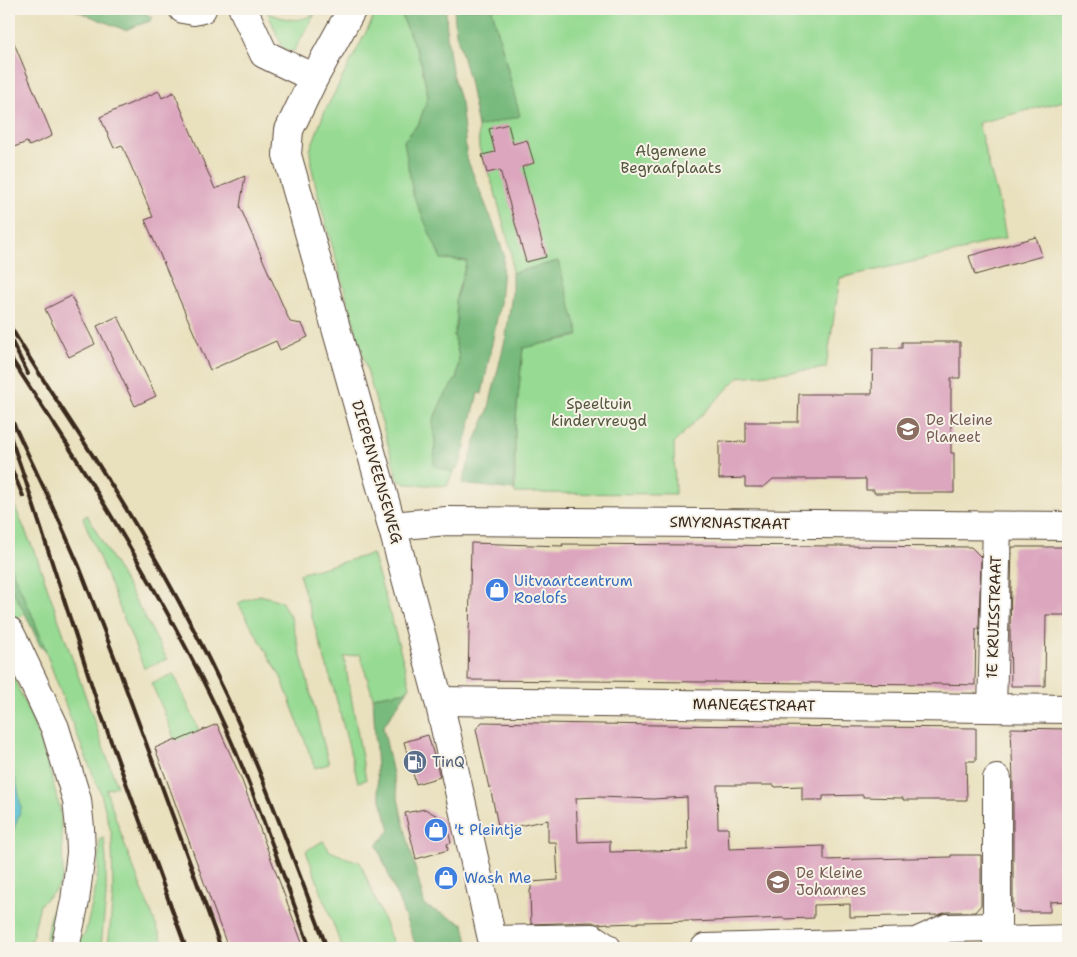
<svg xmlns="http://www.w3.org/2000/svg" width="1077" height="957" viewBox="0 0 1077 957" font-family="'Shantell Sans',sans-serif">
  <rect width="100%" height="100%" fill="#f7f3e8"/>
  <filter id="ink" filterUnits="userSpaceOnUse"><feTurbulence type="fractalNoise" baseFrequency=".02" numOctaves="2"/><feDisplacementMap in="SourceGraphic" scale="10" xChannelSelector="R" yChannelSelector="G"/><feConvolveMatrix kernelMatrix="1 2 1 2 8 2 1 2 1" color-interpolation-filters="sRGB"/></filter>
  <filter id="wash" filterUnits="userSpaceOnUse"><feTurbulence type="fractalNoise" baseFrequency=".0096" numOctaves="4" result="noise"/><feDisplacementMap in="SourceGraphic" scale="20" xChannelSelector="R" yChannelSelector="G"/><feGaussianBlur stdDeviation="1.12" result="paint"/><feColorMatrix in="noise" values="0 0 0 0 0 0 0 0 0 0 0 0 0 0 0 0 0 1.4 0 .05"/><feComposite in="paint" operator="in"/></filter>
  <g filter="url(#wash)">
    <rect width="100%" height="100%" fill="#e9e0bd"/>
    <g fill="#96da93" stroke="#688258">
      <path d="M378,9H399L421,62L428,96L419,123L404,141L453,260H467L455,301L457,319L454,336L459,358L457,377L442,400L433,421L435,441L434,466L453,472L447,486L406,484L398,480L319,199L311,165L310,150L324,113Z"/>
      <path d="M492,9H1068V100L978,123L1001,211L1006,238L966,248V250L840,278L826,368L739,377L674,443L675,494L515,493V428L523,348L578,336L558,261L512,273L511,251L495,192L479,148L478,127L519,116Z"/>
      <path d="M268,13C287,20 296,23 315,14L294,51H287L282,47Z"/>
      <path d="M9,493L37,558L117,786L106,790L128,854L165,948H108L113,895L112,836L101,794L76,733L30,610L25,613L9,624Z"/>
      <path d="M87,515L143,614L167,659L144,668L83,518Z"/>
      <path d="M372,554L387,603L410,686L407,691L373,697L360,654L344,657L366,780L358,782L334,690L299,574Z"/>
      <path d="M260,595L281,601L291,618L329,764L315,768L281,677L238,603Z"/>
      <path d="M9,667L31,717L40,742L48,764L60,809L62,837L63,877L58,888L40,904L33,934L31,948H9Z"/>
      <path d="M174,674L198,728L224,798L200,806L162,707L151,683Z"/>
      <path d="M104,838L106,859V896L101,946L100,948H97L75,944L85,934L95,892L98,871L100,839Z"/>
      <path d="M323,841L330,851L344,857L360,862L395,948H342L306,851Z"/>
      <path d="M63,900L54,941L46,939C49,922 47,911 63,900Z"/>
    </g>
    <g fill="#78ba7d" stroke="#5a724e">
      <path d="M72,9H140L153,18L150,21L125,30Z"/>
      <path d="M399,9H446L447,36L453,77L461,103L467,159L495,228L504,255L500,303L482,394L478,393L460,465L453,472L434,466L435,441L433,421L442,400L457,377L459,358L454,335L457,319L455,301L467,261L441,259L413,195L404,141L419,123L428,96L421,62Z"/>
      <path d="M454,9H492L520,116L478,127L469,80L456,33Z"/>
      <path d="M558,261L579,335L523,348L515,427L514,490L462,484L476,439L488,411L506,336L512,294V273Z"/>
      <path d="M9,563L30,610L46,650L40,646L25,613L9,585Z"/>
      <path d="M407,691L383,727L402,817L425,906L464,924L469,948H417L377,845L390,830L378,790L373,697Z"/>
    </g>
    <path fill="#55c0d0" stroke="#487577" d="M9,760L18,789L21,809L9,843Z"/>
    <g id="blocks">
      <g fill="#dca6be" fill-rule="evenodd">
        <path d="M9,31L51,132L52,136L29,146L27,142L9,149Z"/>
        <path d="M159,91L162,98L174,92L215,189L245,176L240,207L290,322L302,324L308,337L280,350L276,341L210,370L145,220L153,217L122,145L114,148L100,117Z"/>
        <path d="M508,124L513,144L527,140L534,163L522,167L546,257L526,262L500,170L487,173L482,155L495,152L489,129Z"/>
        <path d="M1036,237L1042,256L975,275L969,256Z"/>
        <path d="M71,296L95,344L69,357L45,309Z"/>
        <path d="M118,316L156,396L135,406L97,326Z"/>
        <path d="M902,342H960V378H951V453H954V493H874V490H866V479H773L764,487H745V478L719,479V441L746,442V422H798L799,394H872L873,348H902Z"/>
        <path d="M471,543L563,546L562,544L971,547L981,557L979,629H976L975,685L938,684L468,680Z"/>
        <path d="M1012,547H1068V588H1066L1065,615H1046L1045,686H1011L1010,629Z"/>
        <path d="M482,722L658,725L976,728V761H966L967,800H903V798L863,797V795L823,796V800H802V786L775,787L774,785H717L718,828H728L729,849L824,846V860L951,857V855H981V905L975,912H947L938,915L850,917V904L814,905V918L784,919V918L692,922V921L638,922V923L608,924V923L597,924L592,922L531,924L530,890H531V882L558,880L556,842H548V820L499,830L490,787L489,788L476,729ZM599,797L653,799L687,797L688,850L610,852V841L578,842L576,798Z"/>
        <path d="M217,724L241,778L304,948H228L155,748L176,739L177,741Z"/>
        <path d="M1011,728L1068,729V901L1050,902V912H1018L1013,907V779Z"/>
        <path d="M428,735L440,777L416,784L404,742Z"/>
        <path d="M425,809L446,821L451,843L447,844L448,850L416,859L405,813Z"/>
      </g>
    </g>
  </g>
  <g filter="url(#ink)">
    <use href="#blocks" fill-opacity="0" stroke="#554536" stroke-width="1"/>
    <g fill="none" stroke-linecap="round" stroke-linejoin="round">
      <g stroke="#554536" stroke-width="30">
        <g id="minor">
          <path d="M183,9L194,11L202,9"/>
          <path d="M243,9L264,54L314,78"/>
          <path d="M352,9L314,78L289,130L287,155L392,526L439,701L494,948"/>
          <path d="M392,526L447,521L1068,526"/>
          <path d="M9,631L16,645L55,728L77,800L80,828L81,853L75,901L65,948"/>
          <path d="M439,701L1068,709"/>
          <path d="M992,708L997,526"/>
          <path d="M997,779V948"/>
          <path d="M493,940L592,938L607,948"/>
          <path d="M997,941L1068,939"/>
          <path d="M705,948L916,942L947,928L997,927"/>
        </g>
      </g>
      <use href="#minor" stroke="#fff" stroke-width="28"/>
      <g stroke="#3b2a1e" stroke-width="4">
        <path d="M9,324C37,373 70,419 100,467C135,521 167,578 196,634C249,735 287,842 327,948"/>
        <path d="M10,338L28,374"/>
        <path d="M9,355C35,396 62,435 87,476C130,546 172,617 208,691C249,773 278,862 310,948"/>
        <path d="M9,414L58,518L79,566L117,664L221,948"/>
        <path d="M9,433L26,482L100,711L186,948"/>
        <path d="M9,463L23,496"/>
      </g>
    </g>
  </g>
  <defs>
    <g id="school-disc" transform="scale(1.25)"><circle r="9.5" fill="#8d6e63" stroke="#f7f3e8"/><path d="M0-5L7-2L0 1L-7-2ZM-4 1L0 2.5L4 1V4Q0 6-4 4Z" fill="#fff"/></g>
    <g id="shop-disc" transform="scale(1.25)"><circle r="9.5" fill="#3f7fe0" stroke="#f7f3e8"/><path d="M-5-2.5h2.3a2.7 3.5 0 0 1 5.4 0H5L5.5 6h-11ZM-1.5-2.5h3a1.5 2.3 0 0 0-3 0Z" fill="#fff"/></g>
    <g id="fuel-disc" transform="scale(1.25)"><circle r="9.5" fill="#5c6f8a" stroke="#f7f3e8"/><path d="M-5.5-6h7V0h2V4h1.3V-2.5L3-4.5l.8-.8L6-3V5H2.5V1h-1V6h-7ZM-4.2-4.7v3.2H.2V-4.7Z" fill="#fff"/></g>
  </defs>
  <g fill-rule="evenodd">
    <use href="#school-disc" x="908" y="429"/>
    <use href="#shop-disc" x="497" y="590"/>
    <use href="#fuel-disc" x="415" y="762"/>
    <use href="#shop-disc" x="436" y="830"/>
    <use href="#shop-disc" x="446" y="878"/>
    <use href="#school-disc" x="778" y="882"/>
  </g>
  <g text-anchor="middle" stroke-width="4" stroke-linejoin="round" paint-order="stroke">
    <g font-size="15" fill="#52563b" stroke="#f7f3e8">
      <text x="671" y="156">Algemene<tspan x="671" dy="17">Begraafplaats</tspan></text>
      <text x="599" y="409">Speeltuin<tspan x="599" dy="17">kindervreugd</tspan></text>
    </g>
    <g font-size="15" fill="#785e54" stroke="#f7f3e8" text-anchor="start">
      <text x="926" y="425">De Kleine<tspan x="926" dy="17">Planeet</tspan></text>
      <text x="796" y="878">De Kleine<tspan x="796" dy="17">Johannes</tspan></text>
    </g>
    <g font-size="15" fill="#3b2a1e" stroke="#f7f3e8">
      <text transform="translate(377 472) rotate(74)" y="5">DIEPENVEENSEWEG</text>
      <text transform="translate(730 523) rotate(1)" y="5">SMYRNASTRAAT</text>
      <text transform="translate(994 617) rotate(-88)" y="5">1E KRUISSTRAAT</text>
      <text transform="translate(754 705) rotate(1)" y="5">MANEGESTRAAT</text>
    </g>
    <g font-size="15" fill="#366cbe" stroke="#f7f3e8" text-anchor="start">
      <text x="514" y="586">Uitvaartcentrum<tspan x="514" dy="17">Roelofs</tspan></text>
      <text x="454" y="835">'t Pleintje</text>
      <text x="464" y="883">Wash Me</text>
    </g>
    <g font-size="15" fill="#4e5e75" stroke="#f7f3e8" text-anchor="start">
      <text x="432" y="767">TinQ</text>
    </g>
  </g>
  <rect width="1077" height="957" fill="none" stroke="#f7f3e8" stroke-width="30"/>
</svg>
